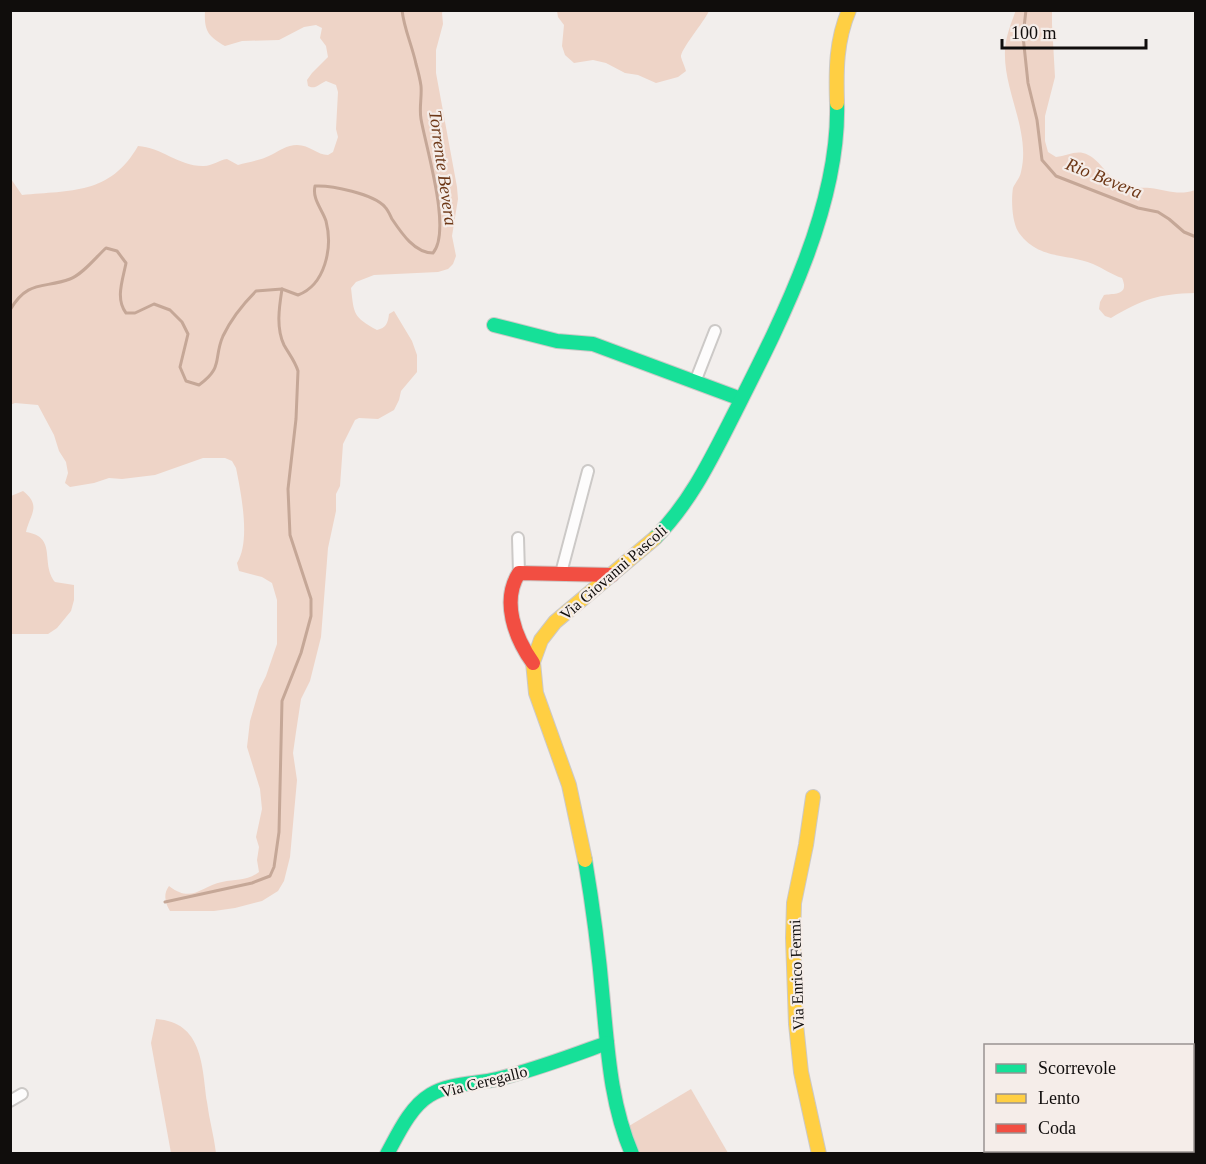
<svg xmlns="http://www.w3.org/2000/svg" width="1206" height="1164" viewBox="0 0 1206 1164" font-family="Georgia,serif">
  <rect width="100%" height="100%" fill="#f2eeec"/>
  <g fill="#eed4c7">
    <path d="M1016,10L1052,11V24L1055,77L1045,116V141L1048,152L1056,157C1066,156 1074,151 1083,153C1098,157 1104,172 1115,180C1129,191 1135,187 1150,188C1166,190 1179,196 1195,190V293C1158,294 1143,299 1111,318L1105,316L1099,309L1100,302L1104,295C1113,293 1130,296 1122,278C1112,275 1103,268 1093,264C1066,253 1039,260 1019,233C1012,223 1011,200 1013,188C1015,183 1020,178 1021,172C1031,131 1003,91 1005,50C1006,35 1011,24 1016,10Z"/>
    <path d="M205,11H443L442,13L443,24L436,50V73L457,187L458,199L452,236L456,256L453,264L448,269L438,272L374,275L356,282L351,288C354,314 353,317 377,330C386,328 388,323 389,314L394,311L412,341L417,355V372L401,391L399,400L394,410L378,419L359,418L355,420L343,444L340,486L336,494V511L328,548L321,637L310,681L301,699L296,732L293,753L297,780L290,857L284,881L278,891L262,901L235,908L214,911H170C165,903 163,894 169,886C192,904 201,886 222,882C236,879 247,881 259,872L257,860L259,847L256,837L262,809L260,789L247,747L250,721L259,690L266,676L277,644V600L272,583L262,577L239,571L237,563C251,541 241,493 236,468L232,461L225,458H203L155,475L122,479L109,478L94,483L70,487L65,483L68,473L66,462L59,451L54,435L38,405L15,403L10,405L11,179L22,195C71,190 110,195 138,146C161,147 180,167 204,166C212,166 219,160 227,159L238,165C249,162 262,160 271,155C279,151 287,145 297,145C310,145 317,155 328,155L333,152L338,137L336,129L338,92L336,85L326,81C319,84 315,90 308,86L307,80L312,73L328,57L326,46L320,38L322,28L316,25L304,27L279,40L242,41L225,46C208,36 204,31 205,11Z"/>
    <path d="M557,11V10L709,11C704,22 680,50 681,57C682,61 685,67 686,71L678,77L656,83L638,75L625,73L606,63L593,60L574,63L565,55L562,46L564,25L558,17Z"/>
    <path d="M23,491C42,506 30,514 26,532C58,537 40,563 55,582L74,585V600L71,611L57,628L48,634H11V496Z"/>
    <path d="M156,1019C203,1022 202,1066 207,1102C209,1119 214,1136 216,1153H171L151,1043Z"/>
    <path d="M691,1089L728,1153H640L629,1126Z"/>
  </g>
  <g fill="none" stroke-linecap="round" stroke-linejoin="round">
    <g stroke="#c5a797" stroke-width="3">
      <path d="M1026,10L1023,36L1028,83L1037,120L1042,160L1056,176L1138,208L1158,212L1169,219L1184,232L1196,237"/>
      <path d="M10,310C28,279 44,289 70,279C83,274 95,258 106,248L117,251L126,263C123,279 115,299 126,313H135L154,304L170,310L182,322L188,334L180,367L186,381L199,385C224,367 213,359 223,336C231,319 242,305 256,291L282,289L298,295C325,285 333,248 326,221C322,209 312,199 315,186C331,185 374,194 385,207C388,210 390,215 392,219C402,234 415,253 433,253C452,231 426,148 421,119C419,108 422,97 421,86C420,79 418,71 416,64C412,45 404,29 402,10"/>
      <path d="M165,902L252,883L270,876L274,867L279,832L282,701L301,653L311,616V599L290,535L288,489L296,419L298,371C295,361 289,354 284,345C276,328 279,308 282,289"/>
    </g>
    <g stroke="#ccc9c7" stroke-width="14">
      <g id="street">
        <path d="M695,382L715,331"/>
        <path d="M518,538L519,573"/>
        <path d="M561,573L588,471"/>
        <path d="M1192,1079L1196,1077"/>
        <path d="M1192,1097L1196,1100"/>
        <path d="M10,1101L22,1094"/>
        <path d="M1081,1150V1154"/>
        <path d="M1163,1150L1165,1154"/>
      </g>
    </g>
    <g stroke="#ccc9c7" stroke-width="16">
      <g id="fast">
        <path d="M494,325L557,341L593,344L741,399"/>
        <path d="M655,538C691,502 712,457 735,412C781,321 840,207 837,103"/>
        <path d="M585,860C593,907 599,954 603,1001C608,1054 611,1105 632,1154"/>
        <path d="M387,1154C398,1134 410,1107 430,1095C449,1083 476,1084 497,1079C535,1070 571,1056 607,1043"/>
      </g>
    </g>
    <g stroke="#ccc9c7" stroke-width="16">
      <g id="slow">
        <path d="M837,103C836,70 836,41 849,10"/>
        <path d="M813,797L806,845L794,903L793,938L796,1024L801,1072L819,1154"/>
        <path d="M585,860L569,785L536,693L533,662L541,640L555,622L655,538"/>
      </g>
    </g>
    <g stroke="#ccc9c7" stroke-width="16">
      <path id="jam" d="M533,663C515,638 501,601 519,573L612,575"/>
    </g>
    <use href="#street" stroke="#fdfcfc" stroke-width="10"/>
    <use href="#fast" stroke="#16e098" stroke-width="14"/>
    <use href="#slow" stroke="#ffcf43" stroke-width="14"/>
    <use href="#jam" stroke="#f24e42" stroke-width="14"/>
  </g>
  <g text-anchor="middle" stroke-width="4.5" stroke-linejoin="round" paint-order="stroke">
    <g font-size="16" fill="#100d0c" stroke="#f5ede9">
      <text transform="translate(613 572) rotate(-41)" y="6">Via Giovanni Pascoli</text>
      <text transform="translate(796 975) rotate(-92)" y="6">Via Enrico Fermi</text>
      <text transform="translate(484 1081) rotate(-14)" y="6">Via Ceregallo</text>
    </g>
    <g font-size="18" font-style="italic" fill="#6d3716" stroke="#f5ede9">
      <text transform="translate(443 168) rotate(82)" y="6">Torrente Bevera</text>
      <text transform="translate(1104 178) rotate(22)" y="6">Rio Bevera</text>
    </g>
  </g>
  <rect width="1206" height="1164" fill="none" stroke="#100d0c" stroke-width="24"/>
  <rect x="984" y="1044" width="210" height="108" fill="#f5ede9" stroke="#999391" stroke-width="1.5"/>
  <rect x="996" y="1064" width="30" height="9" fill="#16e098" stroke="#999391" stroke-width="1.5"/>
  <text x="1038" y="1074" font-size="18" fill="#100d0c">Scorrevole</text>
  <rect x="996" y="1094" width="30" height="9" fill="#ffcf43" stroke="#999391" stroke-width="1.5"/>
  <text x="1038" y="1104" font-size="18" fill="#100d0c">Lento</text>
  <rect x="996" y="1124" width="30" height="9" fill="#f24e42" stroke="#999391" stroke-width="1.5"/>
  <text x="1038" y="1134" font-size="18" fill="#100d0c">Coda</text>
  <path d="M1002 39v9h144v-9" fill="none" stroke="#100d0c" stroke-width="3"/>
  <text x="1011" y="39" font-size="18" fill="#100d0c" stroke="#f5ede9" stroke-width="4.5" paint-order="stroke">100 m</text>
</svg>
